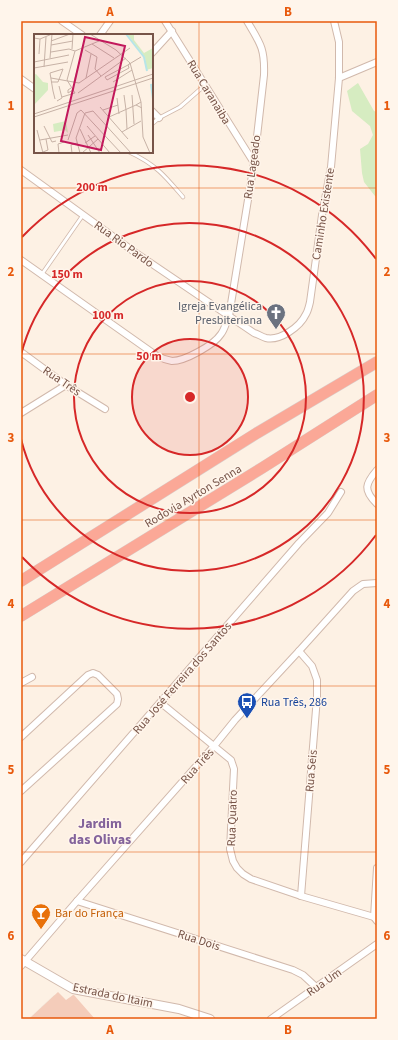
<svg xmlns="http://www.w3.org/2000/svg" width="398" height="1040" viewBox="0 0 398 1040" font-family="'Source Sans 3',sans-serif">
  <defs>
    <filter id="shadow"><feDropShadow dx="-3.5" dy="3.5" stdDeviation="0" flood-color="#0004"/></filter>
  </defs>
  <rect width="100%" height="100%" fill="#fdf1e4"/>
  <path fill="#d6ecc1" d="M358,83L374,111L377,112V197L375,196L364,182L362,173L360,149L368,144L373,135L370,126L352,111L347,91Z"/>
  <path fill="#f4ccba" filter="url(#shadow)" d="M58,992L66,1000L73,995H74L95,1019H29Z"/>
  <g fill="none" stroke-linecap="round" stroke-linejoin="round">
    <g stroke="#d1b9ac" stroke-width="4.5">
      <g id="service">
        <path d="M152,124L159,118L180,107L205,85"/>
        <path d="M129,152C140,157 150,163 159,171C167,178 176,189 183,197"/>
        <path d="M42,274L83,215"/>
      </g>
    </g>
    <g stroke="#d1b9ac" stroke-width="8">
      <g id="minor">
        <path d="M62,21L82,35"/>
        <path d="M165,21L254,163"/>
        <path d="M100,35L110,21"/>
        <path d="M152,53L172,31"/>
        <path d="M339,78L377,62"/>
        <path d="M21,79L35,89"/>
        <path d="M152,111L159,118"/>
        <path d="M21,170L133,251L254,333C258,334 262,337 266,338C280,341 300,327 306,314C308,311 309,306 310,302L322,215L331,167L339,78V42L334,21"/>
        <path d="M21,260L157,356C161,358 167,360 172,361C185,361 214,345 221,334C225,329 226,322 229,316L254,163L264,75C265,48 260,43 247,21"/>
        <path d="M21,352L66,385L105,409"/>
        <path d="M21,413L66,385"/>
        <path d="M377,470C365,484 363,490 377,504"/>
        <path d="M299,651L312,666L317,680V697L301,896"/>
        <path d="M21,683L32,677"/>
        <path d="M161,703L231,760L234,769L230,849L233,861L237,868L243,874L251,879L301,896L374,917"/>
        <path d="M21,737L88,675L93,673L98,675L117,694L118,699L117,704L21,791"/>
        <path d="M21,862L299,543L328,513L341,492"/>
        <path d="M377,868L374,917L377,921"/>
        <path d="M77,901L293,970L303,975L316,987"/>
        <path d="M21,966L77,901L214,746L235,720L299,651L353,591L363,584L377,583"/>
        <path d="M271,1019L377,944"/>
      </g>
    </g>
    <g stroke="#d1b9ac" stroke-width="10">
      <path id="tertiary" d="M21,959L73,989L179,1009L210,1019"/>
    </g>
    <g stroke="#d9cfcc" stroke-width="12">
      <g id="motorway">
        <path d="M21,581L257,433L377,362"/>
        <path d="M21,616L262,468L377,395"/>
      </g>
    </g>
    <use href="#service" stroke="#fff" stroke-width="3"/>
    <use href="#minor" stroke="#fff" stroke-width="6"/>
    <use href="#tertiary" stroke="#fff" stroke-width="8"/>
    <use href="#motorway" stroke="#fba897" stroke-width="11"/>
  </g>
  <path fill="none" stroke="#e8590c" stroke-width="1" stroke-opacity="0.55" d="M199,21V1019M21,188H377M21,354H377M21,520H377M21,686H377M21,852H377"/>
  <circle cx="190" cy="397" r="58" fill="#d62828" fill-opacity=".12"/>
  <g fill="none" stroke="#d62828" stroke-width="2">
    <circle cx="190" cy="397" r="58"/>
    <circle cx="190" cy="397" r="116"/>
    <path d="M21 355A174 174 0 1 1 21 439"/>
    <path d="M376 535A232 232 0 0 1 22 557M22 237A232 232 0 0 1 376 259"/>
  </g>
  <defs>
    <g id="church-pin" transform="scale(1)"><path d="M0 17L-7.5 6A9.5 9.5 0 1 1 7.5 6Z" fill="#6b7280" stroke="#fff5eb"/><path d="M-1.2-6h2.4v3.5h3.3v2.4h-3.3V6h-2.4V-.1h-3.3v-2.4h3.3Z" fill="#fff"/></g>
    <g id="bus-pin" transform="scale(1)"><path d="M0 17L-7.5 6A9.5 9.5 0 1 1 7.5 6Z" fill="#1a4fb4" stroke="#fff5eb"/><path d="M-5-6H5V4H4V6H2V4H-2V6H-4V4H-5ZM-3.5-4V0h7V-4ZM-3.5 1.2v1.5H-2V1.2ZM2 1.2v1.5H3.5V1.2Z" fill="#fff"/></g>
    <g id="bar-pin" transform="scale(1)"><path d="M0 17L-7.5 6A9.5 9.5 0 1 1 7.5 6Z" fill="#e8710a" stroke="#fff5eb"/><path d="M-6-5H6L.8 .8V4.5H3.5V6h-7V4.5H-.8V.8Z" fill="#fff"/></g>
  </defs>
  <g fill-rule="evenodd">
    <use href="#church-pin" x="276" y="313"/>
    <use href="#bus-pin" x="247" y="702"/>
    <use href="#bar-pin" x="41" y="913"/>
  </g>
  <g text-anchor="middle" stroke-width="3" stroke-linejoin="round" paint-order="stroke">
    <g font-size="12" fill="#775448" stroke="#fff5eb">
      <text transform="translate(209 92) rotate(59)" y="4">Rua Caranaiba</text>
      <text transform="translate(252 167) rotate(-82)" y="4">Rua Lageado</text>
      <text transform="translate(323 214) rotate(-81)" y="4">Caminho Existente</text>
      <text transform="translate(124 244) rotate(36)" y="4">Rua Rio Pardo</text>
      <text transform="translate(62 381) rotate(34)" y="4">Rua Três</text>
      <text transform="translate(193 496) rotate(-31)" y="4">Rodovia Ayrton Senna</text>
      <text transform="translate(182 678) rotate(-49)" y="4">Rua José Ferreira dos Santos</text>
      <text transform="translate(197 766) rotate(-48)" y="4">Rua Três</text>
      <text transform="translate(311 771) rotate(-85)" y="4">Rua Seis</text>
      <text transform="translate(232 818) rotate(-88)" y="4">Rua Quatro</text>
      <text transform="translate(199 940) rotate(18)" y="4">Rua Dois</text>
      <text transform="translate(324 982) rotate(-35)" y="4">Rua Um</text>
      <text transform="translate(113 995) rotate(12)" y="4">Estrada do Itaim</text>
    </g>
    <g font-size="12" fill="#5b616d" stroke="#fff5eb" text-anchor="end">
      <text x="262" y="310">Igreja Evangélica<tspan x="262" dy="14">Presbiteriana</tspan></text>
    </g>
    <g font-size="12" fill="#164399" stroke="#fff5eb" text-anchor="start">
      <text x="261" y="706">Rua Três, 286</text>
    </g>
    <g font-size="12" fill="#c56008" stroke="#fff5eb" text-anchor="start">
      <text x="55" y="917">Bar do França</text>
    </g>
    <g font-size="14" font-weight="bold" fill="#83639b" stroke="#fff5eb">
      <text x="100" y="828">Jardim<tspan x="100" dy="16">das Olivas</tspan></text>
    </g>
  </g>
  <g transform="translate(34 34)">
    <rect width="119" height="119" fill="#fdf1e4"/>
    <path d="M93,0L100,1V6L110,19L119,14V34L112,36L111,23ZM2,40L9,48L14,49V56L0,71V41ZM32,87L34,99L31,96L20,98L19,90Z" fill="#d6ecc1"/>
    <path fill="none" stroke="#b7e5e8" stroke-width="2" d="M92,0L110,23L113,37M117,50L119,65"/>
    <path fill="none" stroke="#c7b2a6" stroke-width="1" d="M56,0L82,16L96,29L107,68L109,103L116,119M0,4L6,5L18,0M17,7L36,0M58,10L80,24M17,11L39,7M38,15L39,0M51,16L63,23L61,35L67,42M41,17L65,7M17,18L35,15L41,17M5,20L6,5M16,24L18,0M0,28L35,21M96,29L94,31L95,34L73,46L71,43L94,31L97,29L107,23M10,33L12,3M0,34L34,28M17,44L45,49L96,14M52,44L57,20M33,46L41,17M17,48H24L29,35L16,39L19,57L21,65M40,48L49,14M79,48L98,36M37,54L34,56V59L39,56M44,59L92,24M90,61L92,76M98,61L100,90M28,63L41,59L33,46M83,64L85,80M23,67L28,64L25,52M107,68L102,71L108,74M66,73L94,105M69,76L84,71M92,76L93,95M51,79L59,77L97,119M0,80L119,40M0,83L119,44M75,83L102,71M10,92L18,108L22,107M53,92L76,119M46,95L57,119M3,96L9,119M88,98L107,87M54,101L66,119M6,106L34,101M34,106L43,79L47,76L87,119M51,109L61,102M9,118L14,116L12,105M25,119L24,110L30,108M38,119L37,111L43,109M46,119L42,104L51,79M48,119L64,105"/>
    <path fill="#c2185b" fill-opacity="0.15" stroke="#c2185b" stroke-width="2" d="M51,3L91,12L67,116L27,107Z"/>
    <rect width="119" height="119" fill="none" stroke="#775448" stroke-width="2"/>
  </g>
  <circle cx="190" cy="397" r="6" fill="#d62828" stroke="#fff5eb" stroke-width="2"/>
  <g font-size="12" text-anchor="middle" font-weight="bold" fill="#d62828" stroke="#fff5eb" stroke-width="3" stroke-linejoin="round" paint-order="stroke">
    <text x="92" y="191">200 m</text>
    <text x="67" y="278">150 m</text>
    <text x="108" y="319">100 m</text>
    <text x="149" y="360">50 m</text>
  </g>
  <rect width="398" height="1040" fill="none" stroke="#fff5eb" stroke-width="44"/>
  <rect x="22" y="22" width="354" height="996" fill="none" stroke="#e8590c" stroke-width="1.5"/>
  <g font-size="13" text-anchor="middle" font-weight="bold" fill="#e8590c">
    <text x="110" y="16">A</text>
    <text x="288" y="16">B</text>
    <text x="11" y="110">1</text>
    <text x="387" y="110">1</text>
    <text x="11" y="276">2</text>
    <text x="387" y="276">2</text>
    <text x="11" y="442">3</text>
    <text x="387" y="442">3</text>
    <text x="11" y="608">4</text>
    <text x="387" y="608">4</text>
    <text x="11" y="774">5</text>
    <text x="387" y="774">5</text>
    <text x="11" y="940">6</text>
    <text x="387" y="940">6</text>
    <text x="110" y="1034">A</text>
    <text x="288" y="1034">B</text>
  </g>
</svg>
